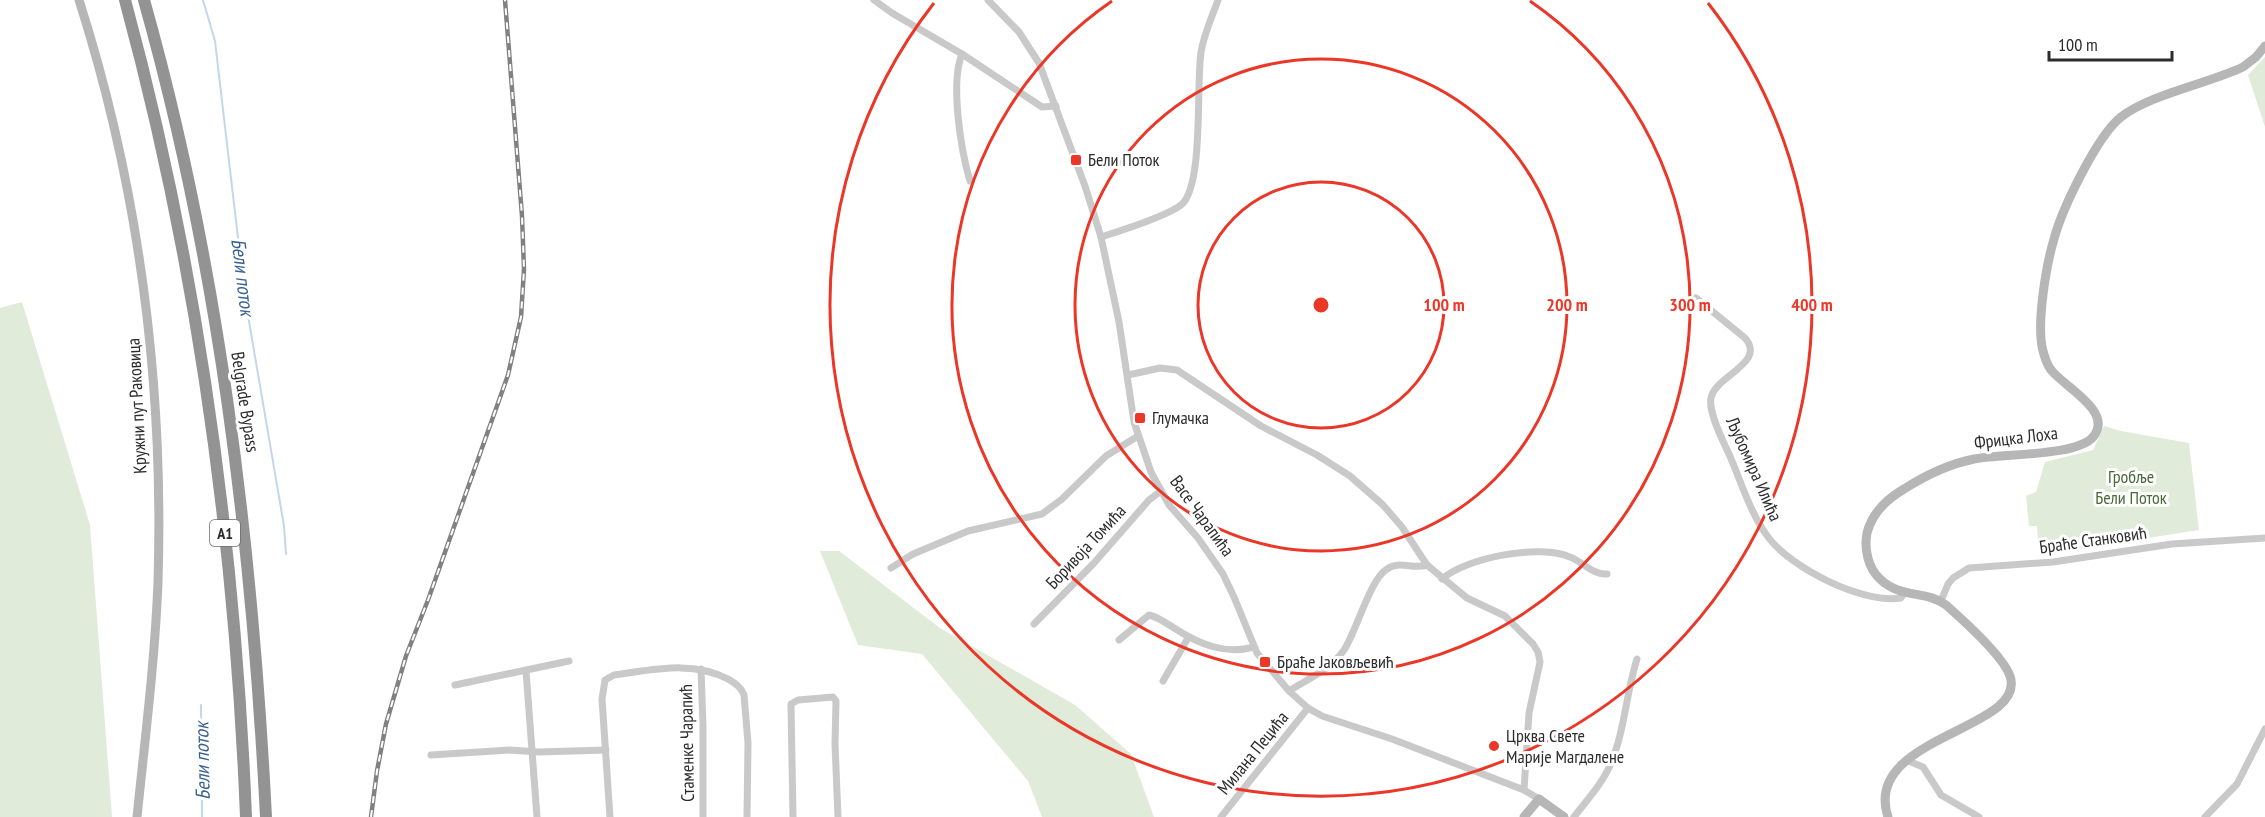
<svg xmlns="http://www.w3.org/2000/svg" width="2265" height="817" viewBox="0 0 2265 817" font-family="'PT Sans Narrow',sans-serif">
  <rect width="100%" height="100%" fill="#fff"/>
  <g fill="#e0ebd9">
    <path d="M2265,57V127L2248,75Z"/>
    <path d="M22,302L90,525L112,817H0V308Z"/>
    <path d="M2104,426L2121,431L2189,443L2199,530L2039,555L2037,526H2029L2026,496L2036,492L2045,462L2093,450Z"/>
    <path d="M820,551H839L940,628L1075,705L1131,754L1154,817H1042L1028,781L922,654L858,645Z"/>
  </g>
  <g fill="none" stroke-linecap="round" stroke-linejoin="round">
    <g stroke="#c4d6ec" stroke-width="2">
      <path d="M203,0L215,41L245,298L284,526L286,554"/>
      <path d="M201,705L202,817"/>
    </g>
    <g stroke="#c9c9c9" stroke-width="7">
      <path d="M874,0L892,13L962,54L1042,107L1056,106"/>
      <path d="M988,0L1019,32L1039,63L1085,186L1101,237L1119,322L1134,422L1151,472L1169,505L1198,538L1223,574L1234,597L1257,653L1289,691L1308,708L1322,716L1392,739L1524,790L1539,799"/>
      <path d="M962,54C950,83 961,151 970,181"/>
      <path d="M1101,237C1120,231 1167,216 1181,205C1204,187 1196,85 1201,52C1204,34 1212,17 1218,0"/>
      <path d="M1696,298L1745,338C1767,363 1715,376 1711,398C1708,412 1723,441 1729,454C1741,481 1750,513 1768,537C1791,568 1862,604 1901,598L1904,593"/>
      <path d="M1128,375L1160,368L1177,370L1261,426L1317,455L1350,476L1383,505L1402,527L1427,565L1467,598L1505,616L1533,644L1538,652L1540,662L1529,713L1524,790"/>
      <path d="M891,568L913,554L968,531L1042,514L1062,499L1106,456L1138,436"/>
      <path d="M1442,579C1467,557 1540,544 1570,557C1583,562 1593,575 1607,574"/>
      <path d="M1941,601L1948,584L1953,578L1969,568L2053,562L2172,544L2265,538"/>
      <path d="M1034,624L1094,563L1149,500L1161,491"/>
      <path d="M1119,640L1149,615C1158,617 1166,623 1174,628C1199,644 1224,655 1254,647"/>
      <path d="M701,669L703,727V817"/>
      <path d="M526,671L537,817"/>
      <path d="M1163,681L1188,638"/>
      <path d="M455,685L569,661"/>
      <path d="M1289,691C1308,679 1331,669 1344,650C1357,630 1370,579 1387,569C1399,560 1414,570 1427,565"/>
      <path d="M431,755L510,750L538,752L606,750"/>
      <path d="M1906,760L1923,767L1941,795L1979,817"/>
      <path d="M610,817L602,699L605,680L614,675C653,670 692,660 728,679C736,684 741,687 744,695L748,743L747,817"/>
      <path d="M793,817L791,704L798,700L833,697L836,701L835,744L838,817"/>
      <path d="M1221,817L1308,708"/>
      <path d="M1574,817C1587,800 1603,783 1611,763C1625,730 1626,693 1637,659"/>
      <path d="M2205,817L2237,784L2265,729"/>
    </g>
    <g stroke="#b6b6b6" stroke-width="9">
      <path d="M79,0C139,188 164,385 158,582C155,660 145,739 137,817"/>
      <path d="M1524,817L1539,799L1564,817"/>
      <path d="M1888,817C1861,736 2028,730 2010,676C2003,656 1963,620 1946,605C1926,590 1901,599 1880,579C1868,568 1864,549 1867,533C1872,513 1887,499 1904,489C1926,475 1949,464 1974,459C2001,453 2076,457 2093,437C2114,412 2066,388 2052,371C2047,366 2045,358 2043,351C2036,325 2046,266 2054,239C2062,209 2097,136 2121,117C2151,94 2207,84 2243,67L2256,57L2265,46"/>
    </g>
    <g stroke="#939393" stroke-width="12">
      <path d="M125,0C197,265 235,543 246,817"/>
      <path d="M144,0C219,266 252,542 266,817"/>
    </g>
    <g stroke="#818181" stroke-width="4.5">
      <path id="rail" d="M371,817L377,771L386,724L406,656L428,600L508,375L521,317L524,269L522,216L505,0"/>
    </g>
    <use href="#rail" stroke="#fff" stroke-width="2" stroke-dasharray="7" stroke-linecap="butt"/>
  </g>
  <g fill="none" stroke="#eb3727" stroke-width="3">
    <circle cx="1321" cy="305" r="123"/>
    <circle cx="1321" cy="305" r="246"/>
    <path d="M1530 1A369 369 0 1 1 1112 1"/>
    <path d="M1708 3A491 491 0 1 1 934 3"/>
  </g>
  <g fill="#eb3727" stroke="#fff" stroke-width="2">
    <rect x="1070" y="154" width="12" height="12" rx="3"/>
    <rect x="1134" y="412" width="12" height="12" rx="3"/>
    <rect x="1259" y="656" width="12" height="12" rx="3"/>
    <circle cx="1494" cy="746" r="6"/>
  </g>
  <g text-anchor="middle" stroke-width="6" stroke-linejoin="round" paint-order="stroke">
    <rect fill="#fff" stroke="#6b6b6b" stroke-width="1.5" x="210" y="520" width="30" height="26" rx="4.5"/>
    <g font-size="16" font-weight="bold" fill="#2c2c2c">
      <text x="225" y="539">A1</text>
    </g>
    <g font-size="18" fill="#2c2c2c" stroke="#fff" text-anchor="start">
      <text x="1088" y="166">Бели Поток</text>
      <text x="1152" y="424">Глумачка</text>
      <text x="1277" y="668">Браће Јаковљевић</text>
      <text x="1506" y="742">Црква Свете<tspan x="1506" dy="21">Марије Магдалене</tspan></text>
    </g>
    <g font-size="18" fill="#2c2c2c" stroke="#fff">
      <text transform="translate(245 402) rotate(81)" y="6">Belgrade Bypass</text>
      <text transform="translate(137 406) rotate(-93)" y="6">Кружни пут Раковица</text>
      <text transform="translate(2016 438) rotate(-7)" y="6">Фрицка Лоха</text>
      <text transform="translate(1754 469) rotate(66)" y="6">Љубомира Илића</text>
      <text transform="translate(1202 516) rotate(54)" y="6">Васе Чарапића</text>
      <text transform="translate(2093 540) rotate(-8)" y="6">Браће Станковић</text>
      <text transform="translate(1086 547) rotate(-47)" y="6">Боривоја Томића</text>
      <text transform="translate(687 743) rotate(-91)" y="6">Стаменке Чарапић</text>
      <text transform="translate(1253 753) rotate(-51)" y="6">Милана Пецића</text>
    </g>
    <g font-size="18" fill="#486939" stroke="#fff">
      <text x="2131" y="483">Гробље<tspan x="2131" dy="21">Бели Поток</tspan></text>
    </g>
    <g font-size="20" font-style="italic" fill="#386190" stroke="#fff">
      <text transform="translate(243 277) rotate(83)" y="7">Бели поток</text>
      <text transform="translate(202 761) rotate(-91)" y="7">Бели поток</text>
    </g>
  </g>
  <circle cx="1321" cy="305" r="9" fill="#eb3727" stroke="#fff" stroke-width="3"/>
  <g font-size="18" text-anchor="middle" font-weight="bold" fill="#eb3727" stroke="#fff" stroke-width="6" stroke-linejoin="round" paint-order="stroke">
    <text x="1444" y="311">100 m</text>
    <text x="1567" y="311">200 m</text>
    <text x="1690" y="311">300 m</text>
    <text x="1812" y="311">400 m</text>
  </g>
  <path d="M2049 51v9h123v-9" fill="none" stroke="#2c2c2c" stroke-width="3"/>
  <text x="2058" y="51" font-size="18" fill="#2c2c2c" stroke="#ffffff" stroke-width="4.5" paint-order="stroke">100 m</text>
</svg>
